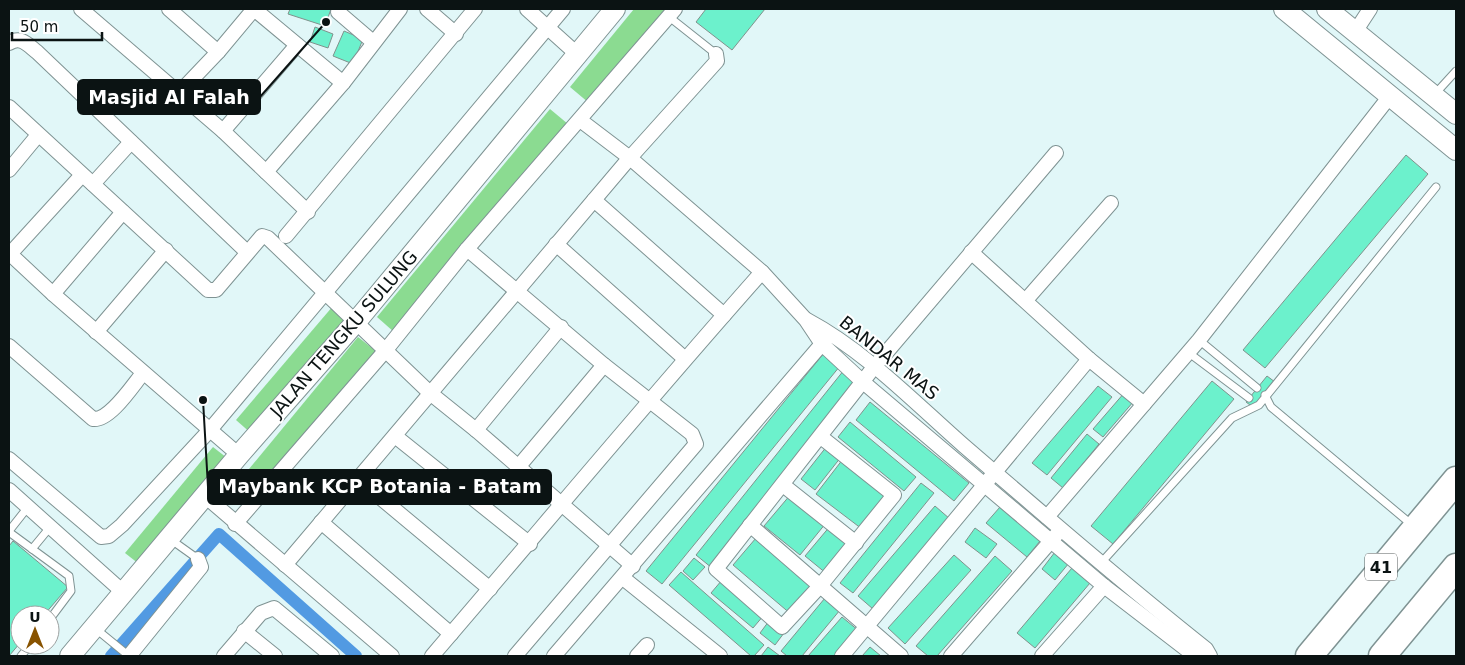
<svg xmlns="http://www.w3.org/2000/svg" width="1465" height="665" viewBox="0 0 1465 665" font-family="'DejaVu Sans',sans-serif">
  <rect width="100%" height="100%" fill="#e1f7f8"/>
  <g fill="#8bdb91">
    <path d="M634,9H667L589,103L570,87Z"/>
    <path d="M550,109L568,124L394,332L377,317Z"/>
    <path d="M333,306L350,319L253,435L236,420Z"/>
    <path d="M358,337L377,352L248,507L230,492Z"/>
    <path d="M213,447L227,458L139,564L125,553Z"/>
  </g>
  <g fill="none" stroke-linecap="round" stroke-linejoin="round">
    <path stroke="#529ae2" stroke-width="12" d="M111,656L219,534L356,656"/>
  </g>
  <g fill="#6cf1cc" stroke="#80928c">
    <path d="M290,9H331L325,26L288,14Z"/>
    <path d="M706,9H765L732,50L696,22Z"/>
    <path d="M315,27L333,34L328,48L310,42Z"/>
    <path d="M344,31L363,39L353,64L333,56Z"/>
    <path d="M1406,155L1428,174L1265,368L1243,350Z"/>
    <path d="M824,353L840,366L662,584L646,571Z"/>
    <path d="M844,370L860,383L712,568L696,555Z"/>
    <path d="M1267,376L1275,382L1254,408L1246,402Z"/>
    <path d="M1212,381L1234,399L1113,544L1091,526Z"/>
    <path d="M1098,386L1112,397L1047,475L1032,463Z"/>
    <path d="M1125,392L1134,401L1103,437L1093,429Z"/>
    <path d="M870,402L969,483L954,501L856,420Z"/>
    <path d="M850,422L916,477L904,491L838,437Z"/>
    <path d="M1087,434L1099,444L1063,488L1051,478Z"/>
    <path d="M827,446L841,457L815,490L801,479Z"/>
    <path d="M843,459L889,494L862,529L816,494Z"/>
    <path d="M921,483L934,493L853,593L840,583Z"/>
    <path d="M791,494L826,523L800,555L764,526Z"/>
    <path d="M935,506L950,519L873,609L858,596Z"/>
    <path d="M1000,507L1040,541L1027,557L986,523Z"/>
    <path d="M831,525L853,544L827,574L805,556Z"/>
    <path d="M975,528L997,544L986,558L965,542Z"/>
    <path d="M756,538L816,588L792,615L733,565Z"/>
    <path d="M13,541L68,587L44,615H20V643L9,656V546Z"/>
    <path d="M1055,552L1069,563L1055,580L1042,569Z"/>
    <path d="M954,555L971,570L905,644L888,628Z"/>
    <path d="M995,556L1012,571L937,656H928L916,646Z"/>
    <path d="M694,558L705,567L693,580L683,571Z"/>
    <path d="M1072,568L1090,583L1035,648L1017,633Z"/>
    <path d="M681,572L764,645L754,656H751L669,585Z"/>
    <path d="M722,580L764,615L753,628L711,593Z"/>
    <path d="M825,598L840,610L802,656H787L781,651Z"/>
    <path d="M842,617L859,631L838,656H808Z"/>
    <path d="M769,621L784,633L775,645L760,633Z"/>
    <path d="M768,647L780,656H761Z"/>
    <path d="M870,647L881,656H862Z"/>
  </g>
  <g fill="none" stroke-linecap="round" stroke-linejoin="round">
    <g stroke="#7f9393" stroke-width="9">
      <g id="lane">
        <path d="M668,16L716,54"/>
        <path d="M1435,94L1456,71"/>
        <path d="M1199,340L1257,388"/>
        <path d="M1189,353L1249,398"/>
        <path d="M1265,395L1271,407L1411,524"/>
        <path d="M9,531L28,507"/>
        <path d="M9,532L69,576L71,591L50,619"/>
        <path d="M170,539L198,559"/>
        <path d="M32,549L51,526"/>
        <path d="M1100,564L1232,418L1259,405L1436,187"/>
        <path d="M96,629L129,656"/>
        <path d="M21,656L30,645"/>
      </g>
    </g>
    <g stroke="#7f9393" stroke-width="16">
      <g id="street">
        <path d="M81,9L223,131L308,212"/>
        <path d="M169,9L218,52"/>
        <path d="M427,9L456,34"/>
        <path d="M527,9L578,55"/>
        <path d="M338,12L373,42"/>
        <path d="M1355,32L1370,9"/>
        <path d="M9,43C21,36 27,44 37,52L247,252"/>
        <path d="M179,93L218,52L254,9L343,83"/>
        <path d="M9,107L208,290H216L262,236L268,238L430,393L476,430L633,566"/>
        <path d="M580,120L630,158L762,272L806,320L822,344L863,382L1104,586L1195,656"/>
        <path d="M223,131L297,45"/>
        <path d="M9,170L38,135"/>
        <path d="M266,172L343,83L400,9"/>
        <path d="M93,184L131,142"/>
        <path d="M594,200L724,315"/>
        <path d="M286,236L475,9"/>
        <path d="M556,244L684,358"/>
        <path d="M467,249L604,365L692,434L696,444L515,656"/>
        <path d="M971,252L1089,359L1144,404"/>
        <path d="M9,253L53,294L239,455"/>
        <path d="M10,254L82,175"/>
        <path d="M53,294L123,212"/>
        <path d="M1026,300L1111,203"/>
        <path d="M807,320C865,351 913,401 963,445C1043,514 1123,583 1206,649L1210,656"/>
        <path d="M96,332L166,250"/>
        <path d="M9,346L93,419C110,421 133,385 143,373"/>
        <path d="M476,430L561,327"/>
        <path d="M395,436L530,544"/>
        <path d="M821,437L894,495L820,586L782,627L716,569L874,367L1056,153"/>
        <path d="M9,459L101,537L109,536L122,525L209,431L563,9"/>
        <path d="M519,466L604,365"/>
        <path d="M358,479L490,589"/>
        <path d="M783,485L856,543"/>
        <path d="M9,490L123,592"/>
        <path d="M205,496L392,656"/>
        <path d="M1047,517L1199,340L1390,96"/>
        <path d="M321,522L451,634"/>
        <path d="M235,524L385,351L467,249L675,9"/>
        <path d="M750,525L901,656"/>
        <path d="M285,565L627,161L717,61L716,54"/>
        <path d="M623,578L720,656"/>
        <path d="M244,631L275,656"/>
        <path d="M129,656L201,567L198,559"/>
        <path d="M224,656L261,613L274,608L332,656"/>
        <path d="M432,656C542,528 650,398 762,272"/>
        <path d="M554,656L827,338"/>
        <path d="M637,656L647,645"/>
        <path d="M842,656L1089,359"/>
        <path d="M951,656L1057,534"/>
        <path d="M1042,656L1104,586"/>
      </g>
    </g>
    <g stroke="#7f9393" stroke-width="22">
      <g id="secondary">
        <path d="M1284,9L1456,150"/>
        <path d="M1327,9L1456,114"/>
        <path d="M70,656L239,455L355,323L615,9"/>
      </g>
    </g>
    <g stroke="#7f9393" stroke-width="29">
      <g id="highway">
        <path d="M1309,656L1456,480"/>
        <path d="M1382,656L1456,567"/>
      </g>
    </g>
    <use href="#lane" stroke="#fff" stroke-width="7"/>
    <use href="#street" stroke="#fff" stroke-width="14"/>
    <use href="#secondary" stroke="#fff" stroke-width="20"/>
    <use href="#highway" stroke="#fff" stroke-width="26"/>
  </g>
  <g text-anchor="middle" stroke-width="4" stroke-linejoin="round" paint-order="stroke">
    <rect fill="#fff" stroke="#545a5a" stroke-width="1" x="1365" y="553.5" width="32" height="27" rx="4"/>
    <g font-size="16" font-weight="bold" fill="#0b1313">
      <text x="1381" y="573">41</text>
    </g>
    <g font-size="18" fill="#0b1313" stroke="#fff">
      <text transform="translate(344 334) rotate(-49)" y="6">JALAN TENGKU SULUNG</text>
      <text transform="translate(889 358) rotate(39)" y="6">BANDAR MAS</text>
    </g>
  </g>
  <path fill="none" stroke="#0b1313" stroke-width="2" d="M326 22L260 97M203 400L208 487"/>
  <g fill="#0b1313" stroke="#fff" stroke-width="2">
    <circle cx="326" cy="22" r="5"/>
    <circle cx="203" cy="400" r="5"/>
  </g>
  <g fill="#0b1313" stroke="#0b1313" stroke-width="2">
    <rect x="78" y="80" width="182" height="34" rx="5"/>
    <rect x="208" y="470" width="343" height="34" rx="5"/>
  </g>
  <g font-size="19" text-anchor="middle" font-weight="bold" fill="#fff">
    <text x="169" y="104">Masjid Al Falah</text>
    <text x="380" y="493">Maybank KCP Botania - Batam</text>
  </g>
  <rect width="1465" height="665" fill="none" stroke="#0b1313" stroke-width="20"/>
  <g transform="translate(35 630)"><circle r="24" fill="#ffffff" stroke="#9da1a1"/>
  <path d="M0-4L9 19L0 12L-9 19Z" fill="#885300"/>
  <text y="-8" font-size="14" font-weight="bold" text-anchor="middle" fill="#0b1313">U</text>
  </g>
  <path d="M12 32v8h90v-8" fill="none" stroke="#0b1313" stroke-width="2.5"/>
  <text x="20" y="32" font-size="15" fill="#0b1313" stroke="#ffffff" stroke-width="4" paint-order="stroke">50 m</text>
</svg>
